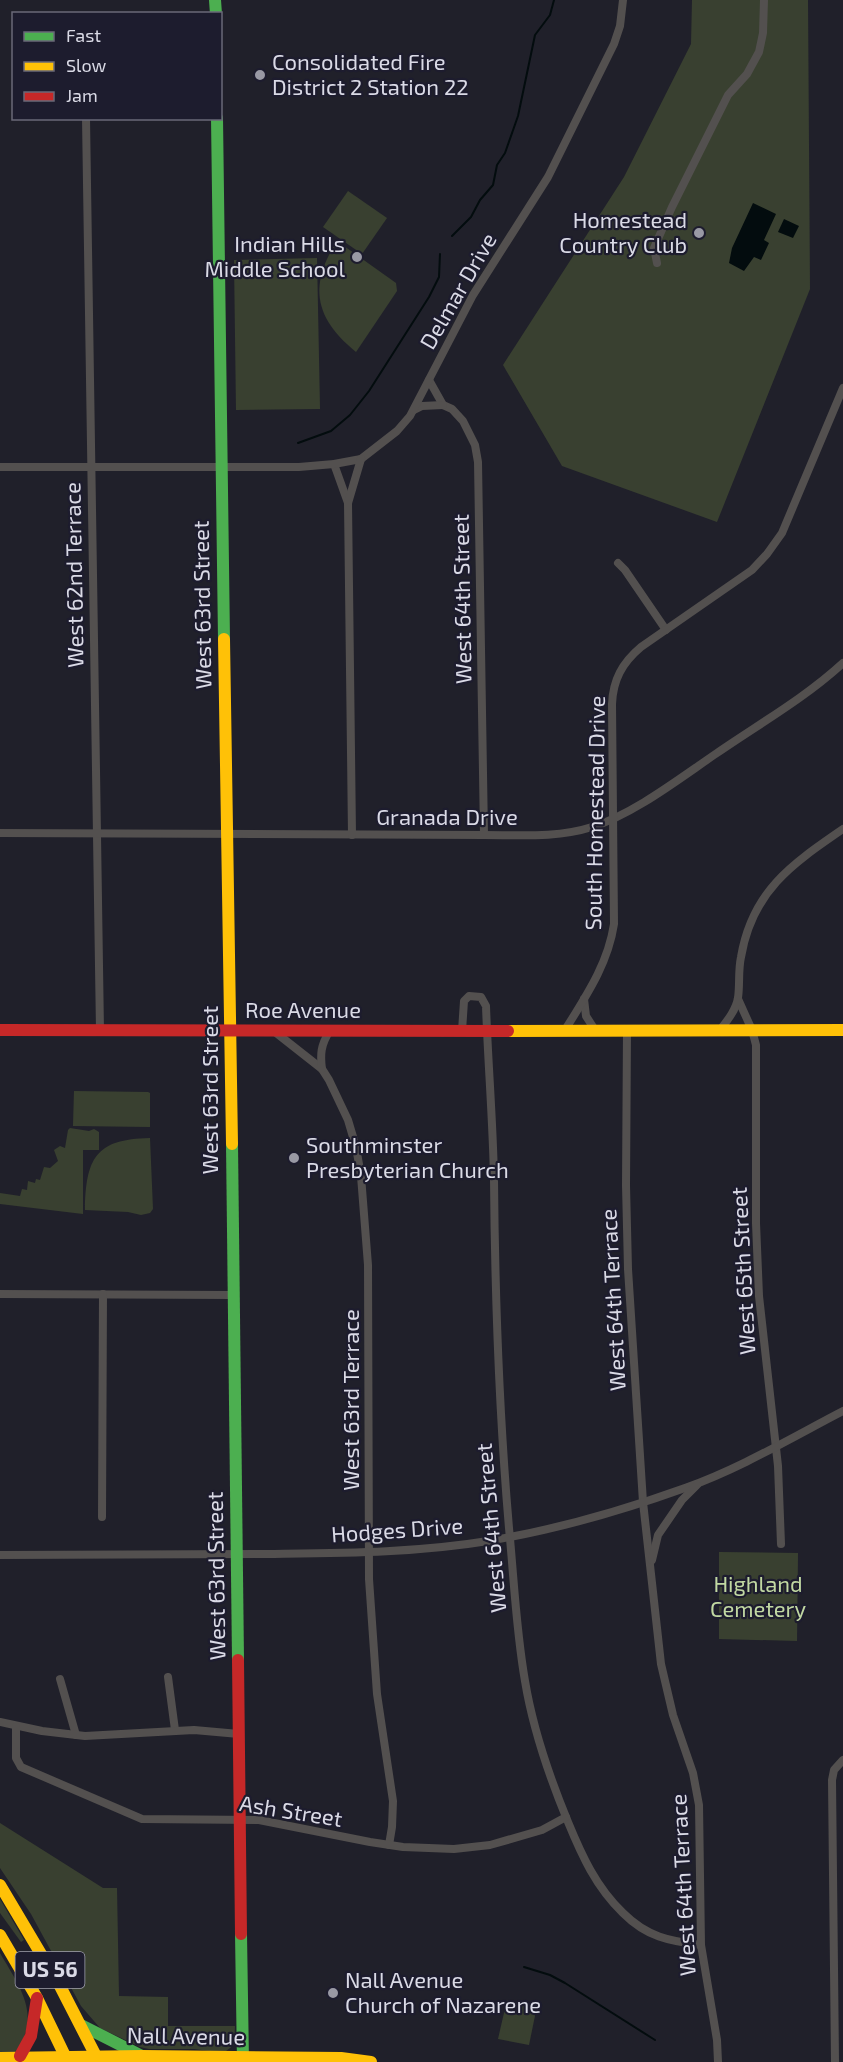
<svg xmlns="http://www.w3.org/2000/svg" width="843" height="2062" viewBox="0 0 843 2062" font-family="'Exo 2',sans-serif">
  <rect width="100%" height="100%" fill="#20202a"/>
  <g fill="#394030">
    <path d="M692,0H808L810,289L717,522L562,466L503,365L624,177L691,44Z"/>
    <path d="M348,191L387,218L362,254L323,227Z"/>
    <path d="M337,241L396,283L397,291L356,352C315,319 308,286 337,241Z"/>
    <path d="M317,258L320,409L236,410L234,260Z"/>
    <path d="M74,1091L148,1092L150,1093V1127L73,1126Z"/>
    <path d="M70,1128L89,1131L94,1129L99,1132V1150H83V1214L0,1204V1193L20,1196L22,1189L27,1190L28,1181L35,1183L36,1179L40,1180L44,1167L50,1168L58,1161L54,1150L60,1146L65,1148L68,1130Z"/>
    <path d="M150,1138L153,1209L150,1213L141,1215L128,1212L85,1210C86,1159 95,1139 150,1138Z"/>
    <path d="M719,1552L798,1553L797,1641L719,1639Z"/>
    <path d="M0,1823L103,1888H117L119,1996L168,1997V2026H235L234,2045L226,2051L218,2052L194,2049H149L140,2047L100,2028L81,2006L31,1914L0,1868Z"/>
    <path d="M0,1899L24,1940L21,1942L0,1913Z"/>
    <path d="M0,1953C19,1986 43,2016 15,2052L0,2054Z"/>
    <path d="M507,2000L537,2006L529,2045L498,2039Z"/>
  </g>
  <g fill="#030c0e">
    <path d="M753,203L776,214L764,240L769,243L761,260L754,257L744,271L729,263L732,248Z"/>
    <path d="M784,219L799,226L793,238L778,232Z"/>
  </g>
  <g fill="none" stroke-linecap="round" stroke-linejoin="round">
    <g stroke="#030c0e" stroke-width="2">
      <path d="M452,236L471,217L480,200L493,185L497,165L505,153L518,116L535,35L550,15L554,0"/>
      <path d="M298,443L331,431L350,415L369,391L429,297L439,277L440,254"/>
      <path d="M524,1967L550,1975L565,1983L655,2040"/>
    </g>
    <g stroke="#53504f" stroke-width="8">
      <path d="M86,118L100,1031"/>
      <path d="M657,263L654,248L672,207L728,95L747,74L759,52L763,33L764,0"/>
      <path d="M429,380L443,405L452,409L463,421L475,445L478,462L484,835"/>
      <path d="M414,410L422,406L443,405"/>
      <path d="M334,464L348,503"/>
      <path d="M0,467H299L334,464L361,459L397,431L410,416L473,295L548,177L614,44L620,26L623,0"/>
      <path d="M618,563L625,570L666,630"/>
      <path d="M0,833L484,835C519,835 558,838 592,827C634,814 680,778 717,753C759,724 805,698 843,663"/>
      <path d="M352,835L348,503L361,459"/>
      <path d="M584,999L586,1016L595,1030"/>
      <path d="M738,999L752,1030L756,1045V1223L759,1296L778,1466L781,1544"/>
      <path d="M565,1030C586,996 608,964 614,924L612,704C613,680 622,663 641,647L752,570L767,554L782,533L843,388"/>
      <path d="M720,1030C727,1021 736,1010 738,998C740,984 738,971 741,957C752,891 792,864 843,829"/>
      <path d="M462,1031L464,1001L469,996L481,997L486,1006C488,1064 493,1122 494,1180C495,1297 499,1412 509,1528C514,1579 516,1630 525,1681C533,1730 549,1776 568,1822C582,1856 596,1887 623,1913C647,1937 669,1941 701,1945"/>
      <path d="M627,1031L626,1185L628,1269L643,1502L661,1664L673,1715L693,1773L699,1805L701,1945L717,2040L718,2062"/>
      <path d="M275,1032L322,1069L329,1080L348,1120L356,1147L361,1176L368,1265L369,1579L377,1694L393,1801L392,1827L389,1845"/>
      <path d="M322,1069C320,1054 321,1045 329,1032"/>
      <path d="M0,1294L233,1295"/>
      <path d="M102,1517L103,1294"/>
      <path d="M0,1555C89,1555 178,1555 267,1554C341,1553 415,1553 488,1541C554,1530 621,1511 685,1488C739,1469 791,1438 843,1411"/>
      <path d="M652,1560L658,1535L682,1500L697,1485"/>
      <path d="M168,1677L175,1730"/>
      <path d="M60,1679L76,1735"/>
      <path d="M0,1722L42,1731L85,1736L194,1730L239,1734"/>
      <path d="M16,1727V1758L21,1767L142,1819L259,1820L370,1842L403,1847L454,1849L490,1845L542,1830L566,1817"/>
      <path d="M835,2062L832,1780L834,1770L843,1760"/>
    </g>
    <g stroke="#4caf50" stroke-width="12">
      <path d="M215,0L216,14"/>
      <path d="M217,118L224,639"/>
      <path d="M232,1144L238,1660"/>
      <path d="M241,1934L243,2062"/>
      <path d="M81,2025L142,2056"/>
    </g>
    <g stroke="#ffc107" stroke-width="12">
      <path d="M224,639L232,1144"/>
      <path d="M508,1031L843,1030"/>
      <path d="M0,1885L60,1986L99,2062"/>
      <path d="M0,1935L37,1998L68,2062"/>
      <path d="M0,2058L142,2056L341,2058L371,2062"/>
    </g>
    <g stroke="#c62828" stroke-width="12">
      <path d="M0,1030L508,1031"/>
      <path d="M238,1660L241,1934"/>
      <path d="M20,2056L31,2036L37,1998"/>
    </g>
  </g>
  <g fill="#9999a4" stroke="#1d1c2e" stroke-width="2">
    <circle cx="260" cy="75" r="6"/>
    <circle cx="699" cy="233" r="6"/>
    <circle cx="357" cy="257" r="6"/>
    <circle cx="294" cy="1158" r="6"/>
    <circle cx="333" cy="1993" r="6"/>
  </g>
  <g text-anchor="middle" stroke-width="4.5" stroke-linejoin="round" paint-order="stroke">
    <rect fill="#1d1c2e" stroke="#a1a1af" stroke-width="1.5" x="15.5" y="1952" width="69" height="36" rx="4.5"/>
    <g font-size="21" font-weight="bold" fill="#dadae6">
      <text x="50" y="1977">US 56</text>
    </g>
    <g font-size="22" fill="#dadae6" stroke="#1d1c2e" text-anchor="start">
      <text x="272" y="70">Consolidated Fire<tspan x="272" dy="25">District 2 Station 22</tspan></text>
      <text x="687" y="228" text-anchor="end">Homestead<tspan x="687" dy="25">Country Club</tspan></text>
      <text x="345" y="252" text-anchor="end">Indian Hills<tspan x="345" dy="25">Middle School</tspan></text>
      <text x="306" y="1153">Southminster<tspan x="306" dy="25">Presbyterian Church</tspan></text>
      <text x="345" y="1988">Nall Avenue<tspan x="345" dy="25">Church of Nazarene</tspan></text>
    </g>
    <g font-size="22" fill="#dadae6" stroke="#1d1c2e">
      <text transform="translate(458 291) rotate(-60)" y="8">Delmar Drive</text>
      <text transform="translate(74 575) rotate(-91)" y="8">West 62nd Terrace</text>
      <text transform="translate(462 599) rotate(-91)" y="8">West 64th Street</text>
      <text transform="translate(202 605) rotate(-91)" y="8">West 63rd Street</text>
      <text transform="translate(595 813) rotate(-89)" y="8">South Homestead Drive</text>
      <text x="447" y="825">Granada Drive</text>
      <text x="303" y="1018">Roe Avenue</text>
      <text transform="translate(210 1090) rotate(-90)" y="8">West 63rd Street</text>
      <text transform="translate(743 1271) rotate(-93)" y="8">West 65th Street</text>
      <text transform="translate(613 1300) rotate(-93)" y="8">West 64th Terrace</text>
      <text transform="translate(351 1400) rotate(-90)" y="8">West 63rd Terrace</text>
      <text transform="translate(491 1528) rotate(-95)" y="8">West 64th Street</text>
      <text transform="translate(397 1530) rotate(-4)" y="8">Hodges Drive</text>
      <text transform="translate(216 1576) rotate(-91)" y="8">West 63rd Street</text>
      <text transform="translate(291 1811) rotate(9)" y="8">Ash Street</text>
      <text transform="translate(683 1885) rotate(-93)" y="8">West 64th Terrace</text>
      <text transform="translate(186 2036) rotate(1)" y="8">Nall Avenue</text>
    </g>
    <g font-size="22" fill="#c1d8a2" stroke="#1d1c2e">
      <text x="758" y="1592">Highland<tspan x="758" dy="25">Cemetery</tspan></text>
    </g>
  </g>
  <rect x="12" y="12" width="210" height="108" fill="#1d1c2e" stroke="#696878" stroke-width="1.5"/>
  <rect x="24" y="32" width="30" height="9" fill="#4caf50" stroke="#696878" stroke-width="1.5"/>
  <text x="66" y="42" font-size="18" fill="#dadae6">Fast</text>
  <rect x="24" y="62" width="30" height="9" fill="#ffc107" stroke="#696878" stroke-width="1.5"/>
  <text x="66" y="72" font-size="18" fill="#dadae6">Slow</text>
  <rect x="24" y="92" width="30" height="9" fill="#c62828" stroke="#696878" stroke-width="1.5"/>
  <text x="66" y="102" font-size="18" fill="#dadae6">Jam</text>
</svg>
